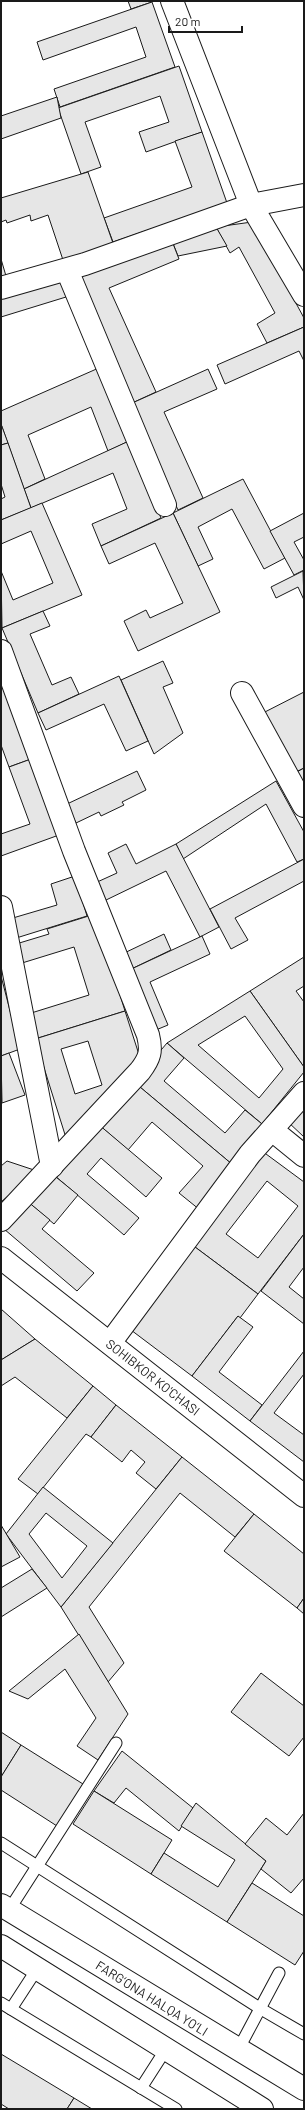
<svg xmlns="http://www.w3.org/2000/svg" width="305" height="2110" viewBox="0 0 305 2110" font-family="Barlow,sans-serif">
  <rect width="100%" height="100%" fill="#fff"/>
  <g fill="#e6e6e6" stroke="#1a1a1a" fill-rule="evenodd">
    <path d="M128,1H152V2L131,9Z"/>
    <path d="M152,2L175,67L60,107L54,89L146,57L136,27L43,60L37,42Z"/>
    <path d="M179,66L202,132L146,152L139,132L169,122L160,96L85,122L101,167L81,174L58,108Z"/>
    <path d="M57,97L61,118L1,139V116Z"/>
    <path d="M202,132L227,203L113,242L104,218L192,187L175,141Z"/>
    <path d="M88,172L114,246L64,263L48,215L31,221L30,215L7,223L6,220L1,222V198Z"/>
    <path d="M252,222L304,318V327L267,343L257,324L275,313L239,247L230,253L216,227Z"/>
    <path d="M216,227L227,246L178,256L170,236Z"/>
    <path d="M170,236L179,259L109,288L156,392L130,404L72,276Z"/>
    <path d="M1,259L6,276L1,278Z"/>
    <path d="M59,275L66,297L1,317V293Z"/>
    <path d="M304,327V361L299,351L225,384L217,365Z"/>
    <path d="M101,367L129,441L108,451L91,407L28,435L45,479L24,489L1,424V411Z"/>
    <path d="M208,369L217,389L164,412L203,498L178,510L130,404Z"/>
    <path d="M1,424L8,443L1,445Z"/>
    <path d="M129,441L161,518L101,546L92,524L127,509L113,473L31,508L24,489Z"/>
    <path d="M8,443L31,508L1,520V499L5,497L1,484V445Z"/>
    <path d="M243,479L285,558L264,569L232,509L198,527L213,559L198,566L173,513Z"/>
    <path d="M42,503L82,595L2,628L1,571L13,600L53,583L31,531L1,544V520Z"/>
    <path d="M173,513L220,612L138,651L124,621L146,610L150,618L183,603L155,543L109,564L101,546Z"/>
    <path d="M304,513V537L294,542L304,560V570L294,575L270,531Z"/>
    <path d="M303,571L304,600L298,587L276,598L271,587Z"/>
    <path d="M43,611L50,626L30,634L52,685L71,677L79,694L38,713L2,628Z"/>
    <path d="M163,661L173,683L163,687L183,733L154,754L121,680Z"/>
    <path d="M119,676L148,741L126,751L104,704L46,730L38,713Z"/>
    <path d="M1,677L31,759L9,767L1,745Z"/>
    <path d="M304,692V768L290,775L259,715Z"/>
    <path d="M31,759L59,835L1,856V834L30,824L9,767Z"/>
    <path d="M304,768V791L295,773Z"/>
    <path d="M137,771L146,790L122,802L124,805L101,816L99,812L76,823L67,804Z"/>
    <path d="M276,781L304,832V859L297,862L266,804L183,859L176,844Z"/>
    <path d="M126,844L136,864L176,844L219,927L200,937L166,871L104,901L95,883L117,873L108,853Z"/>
    <path d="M304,859V881L235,918L248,940L231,949L210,909Z"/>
    <path d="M75,876L87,916L13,939L6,920L57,905L51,884Z"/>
    <path d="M95,914L125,1011L35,1039L28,1014L89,995L74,947L22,963L16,944L49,934L47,929Z"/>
    <path d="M164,934L171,950L125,972L118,956Z"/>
    <path d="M202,936L210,954L150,982L168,1025L151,1032L125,972Z"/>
    <path d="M304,957V986L296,991L304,1002V1067L250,991Z"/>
    <path d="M1,976L20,1049L1,1056Z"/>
    <path d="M250,991L304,1067V1072L262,1124L167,1043ZM245,1016L283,1069L259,1098L198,1045Z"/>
    <path d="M125,1011L142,1064L67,1141L35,1039ZM88,1041L102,1085L75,1094L61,1049Z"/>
    <path d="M167,1043L184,1058L164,1081L225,1133L245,1110L262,1124L233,1165L134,1082Z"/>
    <path d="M9,1053L25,1095L2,1103L1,1056Z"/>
    <path d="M134,1082L233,1165L200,1210L179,1193L203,1166L152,1122L128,1150L98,1124Z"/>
    <path d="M304,1105V1137L287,1121Z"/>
    <path d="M98,1124L162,1178L146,1197L101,1158L87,1174L139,1218L124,1235L54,1175Z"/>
    <path d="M262,1151L304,1182V1234L258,1294L191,1244ZM267,1181L298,1206L258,1258L226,1234Z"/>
    <path d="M7,1161L37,1171L1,1202V1166Z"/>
    <path d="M51,1173L78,1195L54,1224L27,1201Z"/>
    <path d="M27,1201L50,1220L42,1229L94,1273L77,1291L4,1229Z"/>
    <path d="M304,1234V1267L289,1287L304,1299V1324L261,1291Z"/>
    <path d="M191,1244L258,1294L240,1318L238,1316L192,1376L127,1327Z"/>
    <path d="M1,1309L35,1339L1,1360Z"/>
    <path d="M238,1316L253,1327L219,1372L262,1405L250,1421L192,1376Z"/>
    <path d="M35,1339L93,1386L67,1418L15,1377L1,1386V1360Z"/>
    <path d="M304,1351V1374L274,1413L304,1435V1462L250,1421Z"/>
    <path d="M93,1386L116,1405L91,1437L86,1434L38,1494L18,1479Z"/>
    <path d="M116,1405L182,1457L156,1489L136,1473L145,1462L131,1450L122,1462L91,1437Z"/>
    <path d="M182,1457L254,1514L235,1537L180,1493L89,1607L124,1663L108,1682L61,1607Z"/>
    <path d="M43,1487L113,1543L61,1607L6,1534ZM46,1513L87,1546L62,1578L29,1534Z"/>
    <path d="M254,1514L304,1554V1598L297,1608L224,1551Z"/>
    <path d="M1,1525L20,1557L1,1567Z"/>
    <path d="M32,1569L47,1588L1,1617V1588Z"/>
    <path d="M304,1598V1614L297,1608Z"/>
    <path d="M79,1634L128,1714L98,1760L77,1746L96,1718L65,1669L28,1699L9,1691Z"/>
    <path d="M261,1673L304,1706V1737L289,1756L231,1712Z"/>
    <path d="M1,1732L21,1745L1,1777Z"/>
    <path d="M21,1745L83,1784L57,1826L1,1790V1777Z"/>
    <path d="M122,1751L193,1808L179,1831L126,1788L114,1803L94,1791Z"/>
    <path d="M94,1791L172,1840L151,1874L73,1824Z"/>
    <path d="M196,1803L266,1861L227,1922L151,1874L164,1853L218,1887L235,1860L181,1826Z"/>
    <path d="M304,1813V1878L291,1893L261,1869L266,1861L245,1844L266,1818L287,1835Z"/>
    <path d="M252,1883L304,1916V1951L295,1965L227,1922Z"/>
    <path d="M1,2054L74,2098L67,2109H9L1,2104Z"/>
    <path d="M74,2098L92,2109H67Z"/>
  </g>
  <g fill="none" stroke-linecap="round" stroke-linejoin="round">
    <g stroke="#1a1a1a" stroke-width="13">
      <g id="service">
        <path d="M1,1843L261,2009L304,2034"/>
        <path d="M9,1910L116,1743"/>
        <path d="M1,2003L176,2109"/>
        <path d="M11,2009L37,1969"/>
        <path d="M238,2050L279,1973"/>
        <path d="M141,2088L166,2049"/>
      </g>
    </g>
    <g stroke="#1a1a1a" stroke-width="24">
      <g id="minor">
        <path d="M172,1L251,205L304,295"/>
        <path d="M67,270L165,505"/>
        <path d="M1,288L85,264L251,205L304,195"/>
        <path d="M1,651L74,851L148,1035C152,1051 150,1058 140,1071L1,1220"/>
        <path d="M242,693L304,806"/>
        <path d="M1,907L52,1166"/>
        <path d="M272,1130L304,1156"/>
        <path d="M110,1343L250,1154L304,1093"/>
      </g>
    </g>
    <g stroke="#1a1a1a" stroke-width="24">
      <path id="tertiary" d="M1,1258L304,1496"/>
    </g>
    <g stroke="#1a1a1a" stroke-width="24">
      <g id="trunk">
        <path d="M1,1905L304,2089"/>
        <path d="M1,1946L262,2109"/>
      </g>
    </g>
    <use href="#service" stroke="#fff" stroke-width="11"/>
    <use href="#minor" stroke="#fff" stroke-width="22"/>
    <use href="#tertiary" stroke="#fff" stroke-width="22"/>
    <use href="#trunk" stroke="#fff" stroke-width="22"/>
  </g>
  <g text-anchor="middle" stroke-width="3" stroke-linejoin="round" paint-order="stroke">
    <g font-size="13" fill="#1a1a1a" stroke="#fff">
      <text transform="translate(153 1377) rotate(38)" y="5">SOHIBKOR KO'CHASI</text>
      <text transform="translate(152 1998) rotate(32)" y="5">FARG‘ONA HALQA YO‘LI</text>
    </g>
  </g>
  <rect width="305" height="2110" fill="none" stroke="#1a1a1a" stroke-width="4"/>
  <path d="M169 26v6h73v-6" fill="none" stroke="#1a1a1a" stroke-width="2"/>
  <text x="175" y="26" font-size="12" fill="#1a1a1a" stroke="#ffffff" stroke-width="3" paint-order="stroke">20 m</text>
</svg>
